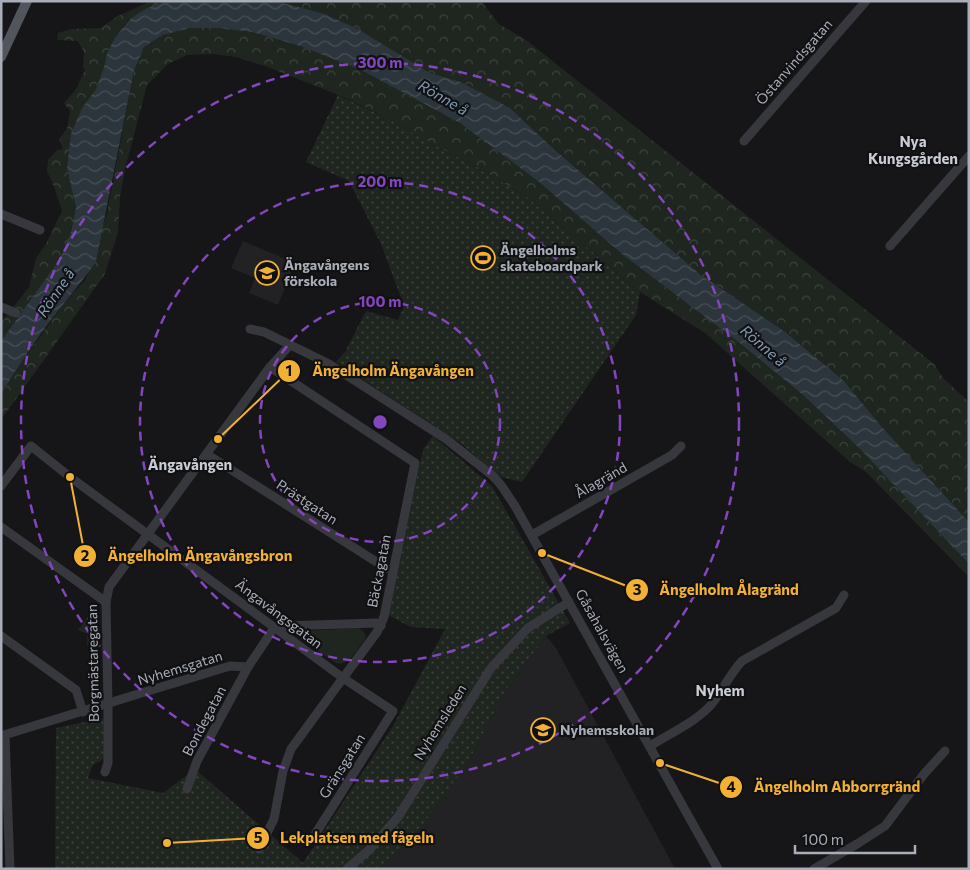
<svg xmlns="http://www.w3.org/2000/svg" width="970" height="870" viewBox="0 0 970 870" font-family="Commissioner,sans-serif">
  <defs>
    <pattern id="forest-crowns" width="20" height="18" patternUnits="userSpaceOnUse" patternTransform="scale(1.25)"><rect width="20" height="18" fill="#1e261f"/><path d="M2 6a3 3 0 1 1 6 0M12 15a3 3 0 1 1 6 0" fill="none" stroke="#3c433d"/></pattern>
    <pattern id="park-dots" width="8" height="8" patternUnits="userSpaceOnUse" patternTransform="scale(1.25)"><rect width="8" height="8" fill="#1e261f"/><path d="M2 2h.1M6 6h.1" fill="none" stroke="#3c433d" stroke-width="1.8" stroke-linecap="round"/></pattern>
    <pattern id="water-waves" width="16" height="10" patternUnits="userSpaceOnUse" patternTransform="scale(1.25)"><rect width="16" height="10" fill="#2c353c"/><path d="M0 5q4-4 8 0t8 0" fill="none" stroke="#485056"/></pattern>
  </defs>
  <rect width="100%" height="100%" fill="#161618"/>
  <g fill="#222225">
    <path d="M243,241L295,263L278,305L249,293L255,278L231,268Z"/>
    <path d="M546,636L556,648L675,869H378L402,849L418,832L444,794L464,770L506,690Z"/>
  </g>
  <path fill="#1e261f" d="M358,628L362,630L366,635L365,639C358,648 349,667 336,663L300,639L298,634L303,631Z"/>
  <g fill="url(#forest-crowns)">
    <path d="M151,1H181L166,2L129,19L114,39L106,56L105,64L96,89L82,108L67,169L76,207L71,232L60,259L1,341V323L29,287L36,258L46,244L62,211L53,184L47,171L48,160L57,150L63,149L59,139L67,129L70,111L64,103L76,89L85,70L83,67L84,52L78,41L57,40L58,33L71,29L101,28L116,17Z"/>
    <path d="M276,1H481L499,24L526,40L934,364L944,379L969,402V522L881,426L844,381L784,331L701,275L556,151L510,108L461,82L430,73L358,29L325,14Z"/>
    <path d="M190,28H218L252,32L300,46L361,70L460,123L539,182L623,255L741,344L803,395L859,448L969,564V577L866,472L850,462L705,333L640,292L528,198L479,168L430,143L391,120L346,98L268,67L236,57L213,54L187,55L168,64L147,85L125,169L120,197L118,232L105,274L1,420V394L21,363L66,301L86,279L107,213L134,71L144,47L163,35Z"/>
  </g>
  <g fill="url(#park-dots)">
    <path d="M338,95L391,120L430,143L479,168L528,198L640,292L636,315L522,482L501,477L459,442L336,362L345,352L366,311L398,320L404,306L381,244L349,181L306,162Z"/>
    <path d="M433,436L492,486L570,623L546,636L506,690L464,770L444,794L418,832L402,849L378,869H55L56,728L103,718L107,757L93,765L88,778L163,793L195,769L303,863L393,726L445,629L411,627L388,615L420,462L424,448Z"/>
    <path d="M92,612L97,615V645H87L88,634L78,630Z"/>
  </g>
  <path fill="url(#water-waves)" d="M276,1L325,14L358,29L430,73L461,82L510,108L556,151L701,275L784,331L844,381L881,426L969,522V564L859,448L803,395L741,344L623,255L539,182L460,123L361,70L300,46L252,32L218,28H190L163,35L144,47L134,71L96,261C87,276 76,288 66,301C42,330 21,362 1,394V341L60,259L71,232L76,207L67,169L71,134L82,108L96,89L105,64L106,56L114,39L130,19L147,8L166,2Z"/>
  <g fill="none" stroke-linecap="round" stroke-linejoin="round">
    <g stroke="#37383d" stroke-width="9">
      <path d="M744,141L866,1"/>
      <path d="M1,214L40,230"/>
      <path d="M890,246L969,156"/>
      <path d="M1,307L16,313"/>
      <path d="M250,329L264,332L329,364L446,439L493,476L501,485L515,506L718,869"/>
      <path d="M270,367L415,463L384,617L377,632L346,674"/>
      <path d="M208,455L386,568L393,570"/>
      <path d="M1,486L31,446L70,477L343,678L393,711L314,836"/>
      <path d="M1,527L106,602"/>
      <path d="M532,535L672,455L681,446"/>
      <path d="M1,636L76,690L83,712"/>
      <path d="M5,735L10,869"/>
      <path d="M1,736L230,666L248,667L274,628L282,626L376,623L381,626"/>
      <path d="M650,746C669,734 694,723 710,706C722,692 729,675 742,661L836,608L844,595"/>
      <path d="M105,772L108,763V704L106,602L109,587L270,367L290,345"/>
      <path d="M187,789L197,761L248,667"/>
      <path d="M259,849L274,819L283,771L291,749L343,678"/>
      <path d="M347,869L369,850L398,817L491,668L528,628L569,602"/>
      <path d="M814,869L857,844L885,826L924,774L945,751"/>
    </g>
    <path stroke="#53555c" stroke-width="10" d="M1,57L27,1"/>
  </g>
  <g fill="none" stroke="#8446be" stroke-width="2.5" stroke-dasharray="9 6">
    <circle cx="380" cy="422" r="120"/>
    <circle cx="380" cy="422" r="240"/>
    <circle cx="380" cy="422" r="359"/>
  </g>
  <defs>
    <g id="stadium-ring" transform="scale(1.25)"><circle r="9.5" fill="#111113" stroke="#f2b134" stroke-width="1.5"/><path d="M0-5a6.5 5 0 1 0 0 10a6.5 5 0 1 0 0-10ZM-3.5-1.8h7v3.6h-7Z" fill="#f2b134"/></g>
    <g id="school-ring" transform="scale(1.25)"><circle r="9.5" fill="#111113" stroke="#f2b134" stroke-width="1.5"/><path d="M0-5L7-2L0 1L-7-2ZM-4 1L0 2.5L4 1V4Q0 6-4 4Z" fill="#f2b134"/></g>
  </defs>
  <g fill-rule="evenodd">
    <use href="#stadium-ring" x="483" y="258"/>
    <use href="#school-ring" x="267" y="273"/>
    <use href="#school-ring" x="543" y="730"/>
  </g>
  <g text-anchor="middle" stroke-width="4.5" stroke-linejoin="round" paint-order="stroke">
    <g font-size="14" fill="#a8adb8" stroke="#111113">
      <text transform="translate(794 62) rotate(-49)" y="5">Östanvindsgatan</text>
      <text transform="translate(601 480) rotate(-30)" y="5">Ålagränd</text>
      <text transform="translate(307 502) rotate(33)" y="5">Prästgatan</text>
      <text transform="translate(379 571) rotate(-79)" y="5">Bäckagatan</text>
      <text transform="translate(279 614) rotate(37)" y="5">Ängavångsgatan</text>
      <text transform="translate(602 631) rotate(61)" y="5">Gåsahalsvägen</text>
      <text transform="translate(93 663) rotate(-91)" y="5">Borgmästaregatan</text>
      <text transform="translate(180 668) rotate(-17)" y="5">Nyhemsgatan</text>
      <text transform="translate(204 721) rotate(-62)" y="5">Bondegatan</text>
      <text transform="translate(440 722) rotate(-58)" y="5">Nyhemsleden</text>
      <text transform="translate(342 766) rotate(-58)" y="5">Gränsgatan</text>
    </g>
    <g font-size="14" font-weight="bold" fill="#a8adb8" stroke="#111113" text-anchor="start">
      <text x="500" y="255">Ängelholms<tspan x="500" dy="16">skateboardpark</tspan></text>
      <text x="284" y="270">Ängavångens<tspan x="284" dy="16">förskola</tspan></text>
      <text x="560" y="735">Nyhemsskolan</text>
    </g>
    <g font-size="15" font-style="italic" fill="#7f9bb3" stroke="#111113">
      <text transform="translate(443 98) rotate(30)" y="5">Rönne å</text>
      <text transform="translate(56 293) rotate(-56)" y="5">Rönne å</text>
      <text transform="translate(763 346) rotate(41)" y="5">Rönne å</text>
    </g>
    <g font-size="15" font-weight="bold" fill="#c9ccd4" stroke="#111113">
      <text x="913" y="147">Nya<tspan x="913" dy="17">Kungsgården</tspan></text>
      <text x="190" y="470">Ängavången</text>
      <text x="720" y="696">Nyhem</text>
    </g>
  </g>
  <circle cx="380" cy="422" r="8" fill="#8446be" stroke="#111113" stroke-width="2.5"/>
  <g font-size="15" text-anchor="middle" font-weight="bold" fill="#8446be" stroke="#111113" stroke-width="4.5" stroke-linejoin="round" paint-order="stroke">
    <text x="380" y="68">300 m</text>
    <text x="380" y="187">200 m</text>
    <text x="380" y="307">100 m</text>
  </g>
  <path fill="none" stroke="#f2b134" stroke-width="2" d="M218 439L289 371M70 477L85 556M542 553L637 590M660 763L731 787M167 843L258 838"/>
  <g fill="#f2b134" stroke="#111113" stroke-width="2">
    <circle cx="218" cy="439" r="5"/>
    <circle cx="70" cy="477" r="5"/>
    <circle cx="542" cy="553" r="5"/>
    <circle cx="660" cy="763" r="5"/>
    <circle cx="167" cy="843" r="5"/>
    <circle cx="289" cy="371" r="12"/>
    <circle cx="85" cy="556" r="12"/>
    <circle cx="637" cy="590" r="12"/>
    <circle cx="731" cy="787" r="12"/>
    <circle cx="258" cy="838" r="12"/>
  </g>
  <g font-size="15" text-anchor="middle" font-weight="bold" fill="#111">
    <text x="289" y="376">1</text>
    <text x="85" y="561">2</text>
    <text x="637" y="595">3</text>
    <text x="731" y="792">4</text>
    <text x="258" y="843">5</text>
  </g>
  <g font-size="15" text-anchor="middle" font-weight="bold" fill="#f2b134" stroke="#111113" stroke-width="4.5" stroke-linejoin="round" paint-order="stroke">
    <text x="393" y="376">Ängelholm Ängavången</text>
    <text x="200" y="561">Ängelholm Ängavångsbron</text>
    <text x="729" y="595">Ängelholm Ålagränd</text>
    <text x="837" y="792">Ängelholm Abborrgränd</text>
    <text x="357" y="843">Lekplatsen med fågeln</text>
  </g>
  <rect width="970" height="870" fill="none" stroke="#a8adb8" stroke-width="5"/>
  <path d="M795 845v8h120v-8" fill="none" stroke="#a8adb8" stroke-width="2.5"/>
  <text x="802" y="845" font-size="15" fill="#a8adb8" stroke="#111113" stroke-width="4" paint-order="stroke">100 m</text>
</svg>
